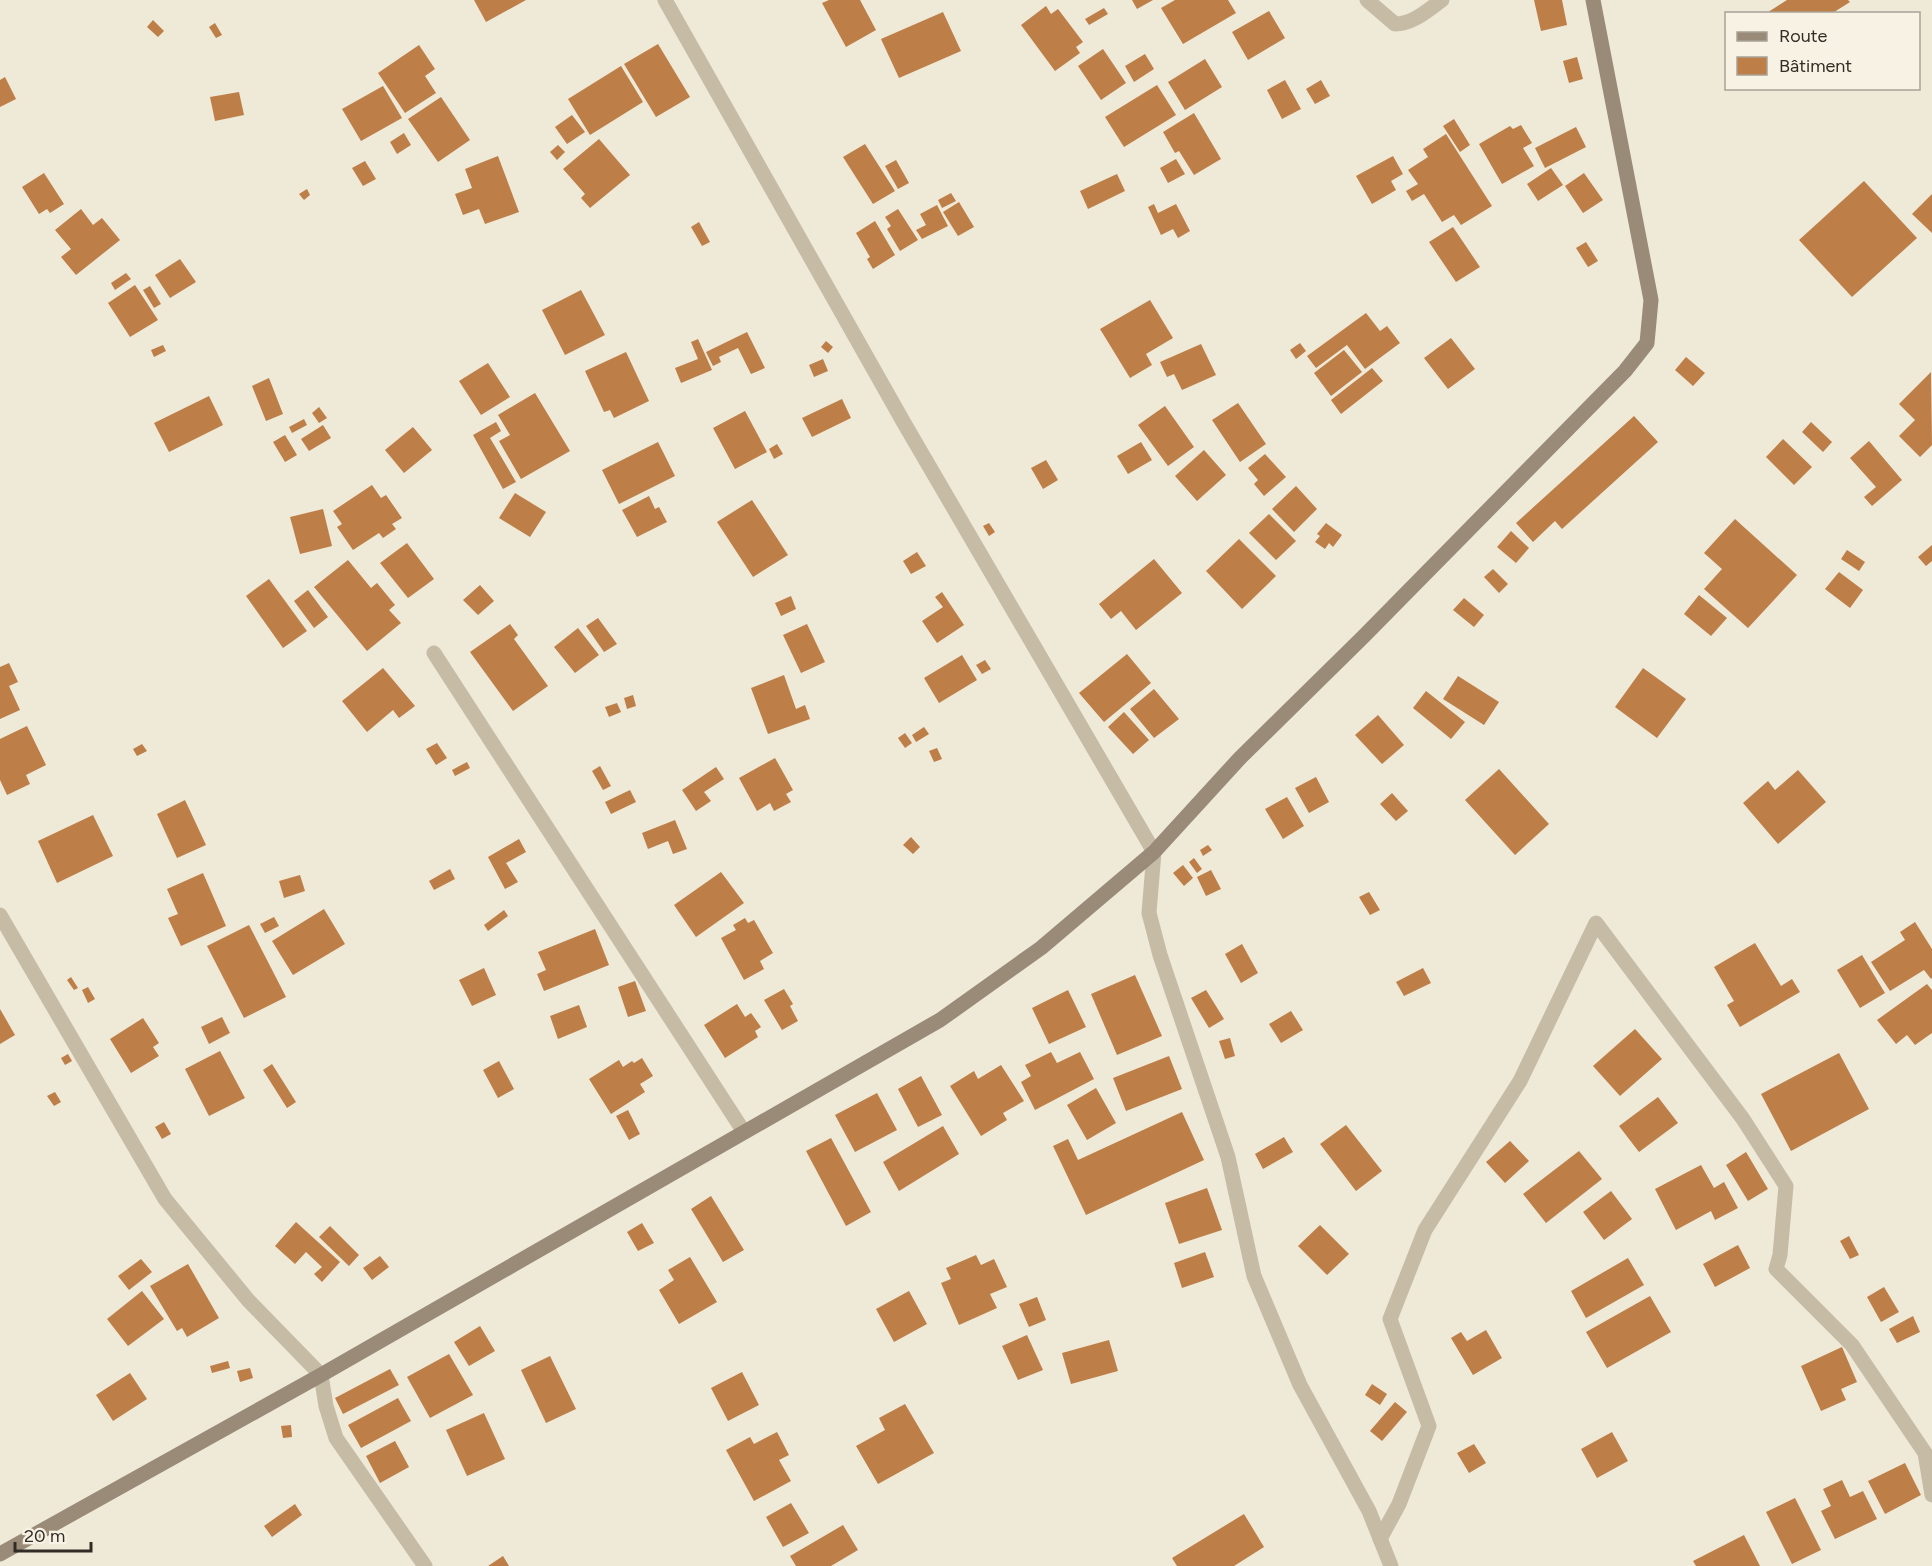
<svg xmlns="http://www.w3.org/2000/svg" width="1932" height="1566" viewBox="0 0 1932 1566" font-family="Figtree,sans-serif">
  <rect width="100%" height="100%" fill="#efe9d8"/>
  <g fill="#bd7e47">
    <path d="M474,0H526L486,22Z"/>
    <path d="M829,0H860L876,30L846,47L822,3Z"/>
    <path d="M1132,0H1153L1137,9Z"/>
    <path d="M1175,0H1228L1236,13L1183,44L1161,8Z"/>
    <path d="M1534,0H1562L1567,25L1541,31Z"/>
    <path d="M1787,0H1848L1850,2L1831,14H1765Z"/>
    <path d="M1046,6L1051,14L1058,9L1083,42L1076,47L1080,53L1055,71L1021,25Z"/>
    <path d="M1104,8L1108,14L1089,25L1085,19Z"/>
    <path d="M1269,11L1285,38L1248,60L1232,32Z"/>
    <path d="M943,12L961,51L899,78L881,39Z"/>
    <path d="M153,20L164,31L158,37L147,27Z"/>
    <path d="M215,23L222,35L216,38L209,27Z"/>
    <path d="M658,44L690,97L656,117L624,64Z"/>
    <path d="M419,45L435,69L425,76L436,93L405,113L378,73Z"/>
    <path d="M1103,49L1126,83L1101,100L1078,66Z"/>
    <path d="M1145,54L1154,69L1134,82L1125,66Z"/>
    <path d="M1577,57L1583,79L1569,83L1563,61Z"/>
    <path d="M1205,59L1222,87L1185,110L1168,82Z"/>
    <path d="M621,66L643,102L590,135L568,99Z"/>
    <path d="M5,77L16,99L0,107V80Z"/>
    <path d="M1285,80L1301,109L1282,119L1267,90Z"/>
    <path d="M1321,80L1330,96L1315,104L1306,89Z"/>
    <path d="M1157,85L1176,115L1124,147L1105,117Z"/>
    <path d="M383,86L402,118L361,141L342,109Z"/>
    <path d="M239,92L244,115L215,121L210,97Z"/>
    <path d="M441,97L470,140L438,162L408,119Z"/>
    <path d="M1194,113L1221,159L1194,175L1179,151L1175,153L1163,132Z"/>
    <path d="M572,115L585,132L567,144L555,127Z"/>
    <path d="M1454,119L1470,145L1460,152L1443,126Z"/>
    <path d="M1521,125L1532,143L1523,148L1534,166L1502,184L1479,144L1510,126L1513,129Z"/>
    <path d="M1576,127L1586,147L1545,168L1535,148Z"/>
    <path d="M404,133L411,145L397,154L390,142Z"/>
    <path d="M1446,134L1492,206L1461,225L1454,215L1442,222L1424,194L1412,201L1406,191L1418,184L1408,170L1428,157L1423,149Z"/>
    <path d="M599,139L630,175L590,208L581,198L585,194L563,169Z"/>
    <path d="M865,144L895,191L873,204L843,157Z"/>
    <path d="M558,145L565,152L557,160L550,152Z"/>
    <path d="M498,156L519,212L485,224L479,209L463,215L455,194L472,188L465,169Z"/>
    <path d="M1393,156L1403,174L1391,181L1396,190L1372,204L1356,176Z"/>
    <path d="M1176,159L1185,174L1168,183L1160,168Z"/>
    <path d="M896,160L909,183L898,189L885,166Z"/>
    <path d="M365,161L376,179L363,186L352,168Z"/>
    <path d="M1551,168L1563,185L1538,201L1527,184Z"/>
    <path d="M44,173L64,204L50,213L47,209L39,214L22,187Z"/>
    <path d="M1584,173L1603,200L1583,213L1565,186Z"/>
    <path d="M1117,174L1125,191L1088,209L1080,191Z"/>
    <path d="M1864,181L1917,238L1852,297L1799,240Z"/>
    <path d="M307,189L310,195L304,200L299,194Z"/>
    <path d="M951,193L956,201L942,208L938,200Z"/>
    <path d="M1932,194V233L1912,214Z"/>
    <path d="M959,202L974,227L958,236L943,212Z"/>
    <path d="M1154,204L1158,213L1176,204L1190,231L1178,238L1173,229L1161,235L1148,207Z"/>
    <path d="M937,205L948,226L922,239L916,230L926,225L920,214Z"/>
    <path d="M81,209L93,225L102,218L120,240L76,275L61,257L71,249L55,230Z"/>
    <path d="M898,209L918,240L900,251L887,229L891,226L885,217Z"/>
    <path d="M875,221L895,255L873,269L867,259L870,257L856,233Z"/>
    <path d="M699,222L710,242L702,246L691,227Z"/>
    <path d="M1453,227L1480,267L1456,282L1429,242Z"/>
    <path d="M1586,242L1598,261L1588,267L1576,248Z"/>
    <path d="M180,259L196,282L170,298L155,275Z"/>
    <path d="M126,273L131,279L115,290L111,283Z"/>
    <path d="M135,285L158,320L130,337L108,303Z"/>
    <path d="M150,286L161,304L154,308L143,290Z"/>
    <path d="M581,290L605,335L565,355L542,310Z"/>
    <path d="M1150,300L1173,338L1146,354L1152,365L1130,378L1100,329Z"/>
    <path d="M1366,313L1380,331L1387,326L1400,343L1365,369L1347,345L1316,368L1307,356Z"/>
    <path d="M747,332L765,368L751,374L738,348L719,357L721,362L713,366L706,352Z"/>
    <path d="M1451,338L1475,369L1448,389L1424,358Z"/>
    <path d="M698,339L712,370L681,383L675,368L698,359L691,342Z"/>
    <path d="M826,341L833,347L828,353L821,347Z"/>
    <path d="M1300,343L1306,351L1296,359L1290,350Z"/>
    <path d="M1201,344L1216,375L1182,390L1174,374L1167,377L1160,362Z"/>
    <path d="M163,345L166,351L154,357L151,350Z"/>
    <path d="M1344,350L1362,372L1331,396L1314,373Z"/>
    <path d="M626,352L649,401L614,418L610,410L604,412L585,371Z"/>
    <path d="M1686,357L1705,373L1693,386L1675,370Z"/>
    <path d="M823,359L828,371L814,377L809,365Z"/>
    <path d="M488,363L510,397L481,415L459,381Z"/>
    <path d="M1372,368L1383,381L1341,414L1331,400Z"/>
    <path d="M1931,372L1932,445L1920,457L1899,436L1915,420L1899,404Z"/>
    <path d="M269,378L283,414L266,421L252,386Z"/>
    <path d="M535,393L570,451L521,479L499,441L510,435L498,415Z"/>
    <path d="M209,396L223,425L169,452L154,423Z"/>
    <path d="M842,399L851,418L812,437L802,418Z"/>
    <path d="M1238,403L1266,444L1240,462L1212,420Z"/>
    <path d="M1165,406L1194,447L1168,466L1138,425Z"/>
    <path d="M319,407L327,418L319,423L312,413Z"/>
    <path d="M745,411L767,452L735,469L713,428Z"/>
    <path d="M1634,416L1658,442L1562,529L1555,521L1533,542L1516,523Z"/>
    <path d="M304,419L307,425L292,433L289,427Z"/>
    <path d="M496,422L501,431L490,438L516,482L503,489L473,435Z"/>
    <path d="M1811,422L1832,442L1823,452L1802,432Z"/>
    <path d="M323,425L331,438L309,451L301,439Z"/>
    <path d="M413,427L432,450L404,473L385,450Z"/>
    <path d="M285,435L297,455L285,462L273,442Z"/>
    <path d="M1783,439L1812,467L1794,485L1766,457Z"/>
    <path d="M1869,441L1902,480L1872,506L1864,497L1876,487L1850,458Z"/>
    <path d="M658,442L675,476L619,504L602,470Z"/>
    <path d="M1141,442L1152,460L1128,474L1117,456Z"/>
    <path d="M777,444L783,454L774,459L769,449Z"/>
    <path d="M1204,450L1226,475L1197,501L1175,476Z"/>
    <path d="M1265,454L1286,477L1264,496L1254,484L1258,480L1248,468Z"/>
    <path d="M1046,460L1058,480L1043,489L1031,468Z"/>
    <path d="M372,485L381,498L386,495L402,518L392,524L396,529L383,538L379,533L353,550L337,527L342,524L333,511Z"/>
    <path d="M1296,486L1317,509L1294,532L1272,509Z"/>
    <path d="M515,493L546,512L530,537L499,518Z"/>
    <path d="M649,496L655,509L659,507L667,522L637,537L622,510Z"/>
    <path d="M752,500L788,555L753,577L717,522Z"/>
    <path d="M323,509L332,546L300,554L290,517Z"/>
    <path d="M1269,514L1296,541L1276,560L1249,533Z"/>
    <path d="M1735,519L1797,575L1748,628L1704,589L1722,569L1704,553Z"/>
    <path d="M989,523L995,532L989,536L983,526Z"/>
    <path d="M1326,523L1342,535L1333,547L1329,543L1325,549L1315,542L1320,536L1317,534Z"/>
    <path d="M1511,531L1529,548L1516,563L1497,547Z"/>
    <path d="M1239,539L1276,576L1242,609L1206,571Z"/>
    <path d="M407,543L434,579L408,598L380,563Z"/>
    <path d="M1932,545V561L1926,566L1918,557Z"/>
    <path d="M1847,550L1865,562L1859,571L1841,559Z"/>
    <path d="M917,552L926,566L911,574L903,561Z"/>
    <path d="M1154,559L1182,593L1136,630L1121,611L1111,619L1099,604Z"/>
    <path d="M348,560L371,588L377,583L395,605L389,610L401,623L367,651L314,587Z"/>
    <path d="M1493,569L1508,584L1499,593L1484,577Z"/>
    <path d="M1839,572L1863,590L1850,608L1825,589Z"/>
    <path d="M269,579L307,631L283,648L246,596Z"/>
    <path d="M480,585L494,601L478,615L463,600Z"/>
    <path d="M308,590L328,617L314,628L294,601Z"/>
    <path d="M942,592L964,625L937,643L922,621L943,607L935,597Z"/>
    <path d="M1699,595L1727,618L1711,636L1684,614Z"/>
    <path d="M791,596L796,609L781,616L775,603Z"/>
    <path d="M1464,598L1484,615L1474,627L1453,610Z"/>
    <path d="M598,618L617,644L604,652L586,626Z"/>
    <path d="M510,624L518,635L514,639L548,686L513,711L470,652Z"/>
    <path d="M807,624L825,662L801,673L783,635Z"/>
    <path d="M578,628L599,655L575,673L554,647Z"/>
    <path d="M1127,654L1151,683L1104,722L1079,693Z"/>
    <path d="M962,655L977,680L939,703L924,678Z"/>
    <path d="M985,660L991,669L982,674L976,665Z"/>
    <path d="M9,663L18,682L9,686L20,710L0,719V667Z"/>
    <path d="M383,668L415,706L399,718L393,710L367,732L342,701Z"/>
    <path d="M1643,668L1686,699L1657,738L1615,707Z"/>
    <path d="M784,675L796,709L805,705L810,719L768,734L751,688Z"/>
    <path d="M1458,676L1499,702L1484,725L1443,699Z"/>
    <path d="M1154,689L1179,719L1154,738L1130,709Z"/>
    <path d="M1426,691L1465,722L1451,739L1413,708Z"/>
    <path d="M633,695L636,706L627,709L624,698Z"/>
    <path d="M617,703L621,712L609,717L605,707Z"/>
    <path d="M1124,712L1149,740L1133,754L1108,727Z"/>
    <path d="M1378,715L1404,745L1382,764L1355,735Z"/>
    <path d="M27,726L46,765L26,775L30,784L7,795L0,780V739Z"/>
    <path d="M924,727L929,734L916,742L912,735Z"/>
    <path d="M905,733L912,743L905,748L898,738Z"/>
    <path d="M437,743L447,758L436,765L426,749Z"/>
    <path d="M142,744L147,751L137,756L133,749Z"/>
    <path d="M937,748L942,759L934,762L929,751Z"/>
    <path d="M775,758L793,790L786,794L791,802L774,811L770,803L757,811L739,778Z"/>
    <path d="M467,762L470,768L455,776L452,770Z"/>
    <path d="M600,766L611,786L603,790L592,771Z"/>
    <path d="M716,767L724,779L704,792L711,801L696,811L682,790Z"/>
    <path d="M1499,769L1549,824L1515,855L1465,800Z"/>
    <path d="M1798,770L1826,802L1778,844L1743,803L1768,781L1775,790Z"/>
    <path d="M1316,777L1329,802L1309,813L1295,788Z"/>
    <path d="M630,790L636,802L611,814L605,802Z"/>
    <path d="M1392,793L1408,811L1396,821L1380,804Z"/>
    <path d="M1287,797L1304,826L1283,839L1265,809Z"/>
    <path d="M185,800L206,845L177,858L157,814Z"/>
    <path d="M93,815L113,856L57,883L38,841Z"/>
    <path d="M675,820L687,849L673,854L668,841L648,849L642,833Z"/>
    <path d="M911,837L920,847L913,854L903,845Z"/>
    <path d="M519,839L526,852L506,863L518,882L505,889L488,857Z"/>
    <path d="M1208,845L1212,850L1203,856L1200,850Z"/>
    <path d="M1194,858L1202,869L1197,873L1189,862Z"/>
    <path d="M1183,865L1193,878L1184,886L1173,873Z"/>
    <path d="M450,869L455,879L434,890L429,881Z"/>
    <path d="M1211,870L1221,889L1206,896L1197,877Z"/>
    <path d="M721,872L744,903L696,937L674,905Z"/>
    <path d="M203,873L226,926L181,946L168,918L178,914L167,889Z"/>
    <path d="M300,875L305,891L284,898L279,881Z"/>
    <path d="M1369,892L1380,910L1370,915L1359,897Z"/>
    <path d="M324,909L345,944L293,975L272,941Z"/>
    <path d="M504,910L508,916L488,931L484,925Z"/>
    <path d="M274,917L279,926L265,933L260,924Z"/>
    <path d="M745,918L748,923L754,920L773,953L760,961L764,969L744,980L721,938L736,930L733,925Z"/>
    <path d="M1915,922L1932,949V978L1931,979L1924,970L1890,991L1871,962L1905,940L1900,932Z"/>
    <path d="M249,925L286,997L244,1018L207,946Z"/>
    <path d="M595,929L609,965L544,991L537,974L546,970L538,952Z"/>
    <path d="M1755,943L1781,986L1792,979L1800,992L1740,1027L1727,1005L1734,1001L1714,967Z"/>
    <path d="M1242,944L1258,973L1241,983L1225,954Z"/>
    <path d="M1862,955L1885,993L1860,1008L1837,970Z"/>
    <path d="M484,968L496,995L472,1006L459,980Z"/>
    <path d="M1423,968L1431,983L1404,996L1396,982Z"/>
    <path d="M1135,975L1162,1036L1117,1055L1091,994Z"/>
    <path d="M71,977L78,988L74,990L67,980Z"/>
    <path d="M635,981L646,1011L628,1017L618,987Z"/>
    <path d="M1927,984L1932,990V1033L1915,1045L1907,1035L1896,1044L1877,1020Z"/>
    <path d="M88,987L95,999L88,1003L82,990Z"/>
    <path d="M784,989L793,1004L790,1006L798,1021L782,1030L764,1000Z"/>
    <path d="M1068,990L1086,1027L1049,1044L1032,1008Z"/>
    <path d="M1206,990L1224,1019L1209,1028L1191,998Z"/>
    <path d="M737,1004L745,1017L751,1013L761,1027L755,1031L758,1037L725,1058L704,1025Z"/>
    <path d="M579,1005L587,1027L558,1039L550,1016Z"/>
    <path d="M0,1009L15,1035L0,1044Z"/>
    <path d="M1291,1011L1303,1030L1281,1043L1269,1024Z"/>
    <path d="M222,1017L230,1033L209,1044L201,1027Z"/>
    <path d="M143,1018L159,1043L153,1047L159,1056L131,1073L110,1039Z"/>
    <path d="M1635,1029L1662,1059L1620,1096L1593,1066Z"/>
    <path d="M1230,1038L1235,1056L1225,1059L1219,1041Z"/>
    <path d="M220,1051L245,1098L209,1116L185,1069Z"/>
    <path d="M1051,1052L1057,1063L1080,1052L1094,1079L1035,1110L1021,1082L1031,1076L1025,1065Z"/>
    <path d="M1839,1053L1869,1109L1791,1151L1761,1094Z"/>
    <path d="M68,1054L72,1061L65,1065L61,1058Z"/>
    <path d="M1169,1056L1182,1089L1126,1111L1113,1078Z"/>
    <path d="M642,1058L653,1076L640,1084L645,1092L611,1114L589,1079L619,1060L623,1067L632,1061L634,1063Z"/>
    <path d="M499,1061L514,1089L498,1098L483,1070Z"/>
    <path d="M272,1064L296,1102L287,1108L263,1070Z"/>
    <path d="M1001,1065L1024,1101L1003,1113L1007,1120L981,1136L950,1086L974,1071L978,1079Z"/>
    <path d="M921,1076L942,1115L918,1127L898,1089Z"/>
    <path d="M1096,1088L1116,1123L1087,1140L1067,1105Z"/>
    <path d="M55,1092L61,1102L54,1106L47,1096Z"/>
    <path d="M877,1093L897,1130L855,1152L835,1115Z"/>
    <path d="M1658,1097L1678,1123L1639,1152L1619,1126Z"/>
    <path d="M628,1110L640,1134L629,1140L616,1116Z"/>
    <path d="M1182,1112L1204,1160L1086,1215L1053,1146L1068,1139L1078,1160Z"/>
    <path d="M164,1122L171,1134L162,1139L155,1127Z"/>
    <path d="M1346,1125L1382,1171L1356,1191L1320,1144Z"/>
    <path d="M943,1126L959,1154L899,1191L883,1162Z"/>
    <path d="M1284,1137L1293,1152L1263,1169L1255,1154Z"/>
    <path d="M831,1138L871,1212L846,1226L806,1151Z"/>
    <path d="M1510,1141L1529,1161L1505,1183L1486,1162Z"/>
    <path d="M1579,1151L1602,1179L1546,1223L1523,1194Z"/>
    <path d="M1746,1152L1768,1189L1748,1201L1726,1165Z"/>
    <path d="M1701,1165L1714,1188L1724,1182L1738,1208L1715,1220L1711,1211L1676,1230L1655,1189Z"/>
    <path d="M1207,1188L1222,1230L1179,1244L1165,1203Z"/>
    <path d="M1611,1191L1632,1219L1604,1240L1583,1212Z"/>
    <path d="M711,1196L744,1250L723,1262L691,1209Z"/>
    <path d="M296,1222L340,1262L322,1282L314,1274L322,1267L306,1252L295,1264L275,1246Z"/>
    <path d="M642,1223L654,1243L638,1251L627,1232Z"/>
    <path d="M1320,1225L1349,1254L1327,1275L1298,1246Z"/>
    <path d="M330,1226L359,1255L349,1266L319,1237Z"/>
    <path d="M1849,1236L1859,1255L1850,1259L1840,1241Z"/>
    <path d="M1738,1245L1750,1268L1715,1287L1703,1264Z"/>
    <path d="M1205,1252L1214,1277L1182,1288L1174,1263Z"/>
    <path d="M976,1255L981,1265L994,1259L1007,1287L990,1294L997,1308L959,1325L941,1283L951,1279L946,1268Z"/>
    <path d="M380,1256L389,1267L372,1280L363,1268Z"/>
    <path d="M690,1257L717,1302L679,1324L659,1290L674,1280L668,1270Z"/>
    <path d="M1628,1258L1644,1285L1586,1318L1571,1291Z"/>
    <path d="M141,1259L152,1272L129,1290L118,1276Z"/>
    <path d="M188,1264L219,1318L187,1337L182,1328L177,1331L150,1286Z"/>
    <path d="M1884,1287L1899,1312L1881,1322L1867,1297Z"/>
    <path d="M142,1291L164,1319L128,1346L107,1319Z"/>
    <path d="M909,1291L927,1324L894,1342L876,1309Z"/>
    <path d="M1650,1296L1671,1332L1607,1368L1586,1332Z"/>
    <path d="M1037,1297L1046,1320L1029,1327L1019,1304Z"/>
    <path d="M1913,1316L1920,1332L1897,1343L1889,1329Z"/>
    <path d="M480,1326L495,1351L469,1366L454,1342Z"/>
    <path d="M1486,1330L1502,1358L1473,1375L1451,1338L1461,1332L1467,1341Z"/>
    <path d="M1027,1335L1043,1370L1018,1380L1002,1346Z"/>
    <path d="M1109,1340L1118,1371L1071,1384L1062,1353Z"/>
    <path d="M1842,1347L1857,1382L1841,1389L1846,1400L1821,1411L1801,1366Z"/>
    <path d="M449,1354L473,1395L430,1418L407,1377Z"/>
    <path d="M550,1356L576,1409L546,1423L521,1370Z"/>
    <path d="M228,1361L230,1368L212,1373L210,1366Z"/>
    <path d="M250,1368L253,1378L240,1382L237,1371Z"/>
    <path d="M390,1369L399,1385L343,1414L335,1398Z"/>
    <path d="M742,1372L759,1405L728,1421L711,1388Z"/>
    <path d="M130,1373L147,1399L113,1421L96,1395Z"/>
    <path d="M1372,1384L1387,1394L1380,1405L1365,1395Z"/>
    <path d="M398,1398L411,1421L361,1448L348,1425Z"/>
    <path d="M1395,1402L1407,1412L1382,1441L1370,1431Z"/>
    <path d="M905,1404L934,1453L878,1484L856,1446L885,1430L879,1418Z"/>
    <path d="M484,1413L505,1459L467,1476L446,1430Z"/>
    <path d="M291,1425L292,1437L283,1438L281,1426Z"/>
    <path d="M777,1432L789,1455L779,1460L791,1481L754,1501L726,1450L750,1437L754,1444Z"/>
    <path d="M1612,1432L1628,1461L1597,1478L1581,1449Z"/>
    <path d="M395,1441L409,1467L380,1483L366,1456Z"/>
    <path d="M1474,1444L1486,1463L1469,1473L1457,1453Z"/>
    <path d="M1905,1463L1921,1495L1885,1514L1868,1481Z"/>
    <path d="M1842,1480L1850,1497L1863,1491L1877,1519L1835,1539L1821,1511L1831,1506L1823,1489Z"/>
    <path d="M1795,1498L1821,1550L1792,1564L1766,1512Z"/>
    <path d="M791,1503L809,1533L783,1547L766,1517Z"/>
    <path d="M295,1504L302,1515L272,1537L264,1526Z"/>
    <path d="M1244,1514L1264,1547L1234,1566H1177L1172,1558Z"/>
    <path d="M843,1525L858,1550L831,1566H796L790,1556Z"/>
    <path d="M1744,1535L1760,1566H1696L1693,1561Z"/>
    <path d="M503,1556L509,1566H488Z"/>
  </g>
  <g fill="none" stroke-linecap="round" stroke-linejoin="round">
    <g stroke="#c6bba5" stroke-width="15">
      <path d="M665,0L904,423L1154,852L1149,913L1160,955L1228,1157L1254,1276L1300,1385L1369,1511L1391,1566"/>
      <path d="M1367,0L1395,24C1413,24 1428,10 1442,0"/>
      <path d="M434,653L744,1132"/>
      <path d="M0,915L165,1199L248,1300L321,1375L326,1406L336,1438L425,1566"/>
      <path d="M1380,1539L1399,1504L1429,1426L1390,1319L1425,1230L1520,1081L1596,923L1743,1119L1786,1186L1780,1255L1776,1269L1852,1345L1925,1453L1932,1495"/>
    </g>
    <path stroke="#998b77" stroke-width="15" d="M0,1554L321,1375L940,1020L1041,948L1154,852L1240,758L1363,637L1625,371L1647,343L1651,300L1593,0"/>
  </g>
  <rect x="1725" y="12" width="195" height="78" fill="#f7f2e3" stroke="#a8a397" stroke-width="1.5"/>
  <rect x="1737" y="32" width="30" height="9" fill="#998b77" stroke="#a8a397" stroke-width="1.5"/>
  <text x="1779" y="42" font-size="18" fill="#322c26">Route</text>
  <rect x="1737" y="57" width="30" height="18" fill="#bd7e47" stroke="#a8a397" stroke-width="1.5"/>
  <text x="1779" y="72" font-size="18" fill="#322c26">Bâtiment</text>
  <path d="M15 1542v9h76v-9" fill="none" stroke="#322c26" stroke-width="3"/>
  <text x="24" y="1542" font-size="18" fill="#322c26" stroke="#f7f2e3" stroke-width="4.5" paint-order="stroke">20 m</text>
</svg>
